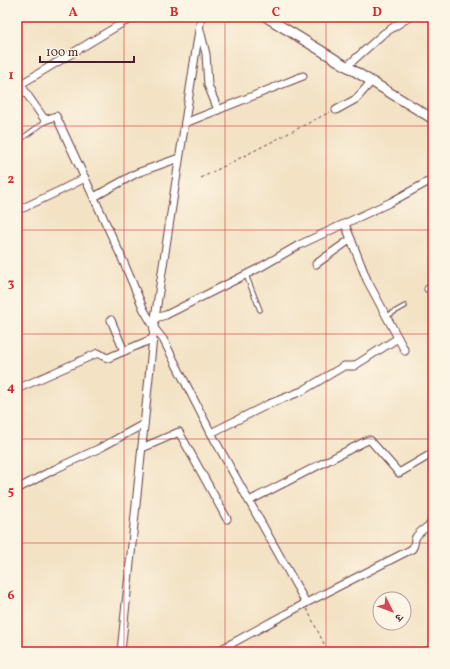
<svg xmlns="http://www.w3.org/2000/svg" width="450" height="669" viewBox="0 0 450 669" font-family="Vollkorn,'Noto Serif Devanagari',serif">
  <rect width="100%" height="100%" fill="#fcf5e5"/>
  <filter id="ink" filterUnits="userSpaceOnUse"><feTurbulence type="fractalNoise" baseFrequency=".025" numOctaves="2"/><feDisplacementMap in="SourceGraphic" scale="8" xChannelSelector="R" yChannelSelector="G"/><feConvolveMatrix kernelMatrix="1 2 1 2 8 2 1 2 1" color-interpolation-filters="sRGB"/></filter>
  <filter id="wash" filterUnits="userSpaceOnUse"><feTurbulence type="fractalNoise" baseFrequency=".012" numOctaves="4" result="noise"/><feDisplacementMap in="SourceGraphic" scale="16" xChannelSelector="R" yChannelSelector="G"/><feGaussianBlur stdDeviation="0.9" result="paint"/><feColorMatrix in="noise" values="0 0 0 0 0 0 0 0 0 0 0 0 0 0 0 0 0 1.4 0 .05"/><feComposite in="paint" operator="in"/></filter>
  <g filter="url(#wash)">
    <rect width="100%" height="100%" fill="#f3e2c4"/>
  </g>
  <g filter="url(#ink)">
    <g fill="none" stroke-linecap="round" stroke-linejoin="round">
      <g stroke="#633c42" stroke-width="5.5">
        <g id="service">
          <path d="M17,142L46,121"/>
          <path d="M246,275L260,310"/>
          <path d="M387,316L405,306"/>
        </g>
      </g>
      <g stroke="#633c42" stroke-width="9">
        <g id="minor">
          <path d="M200,30L206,54L208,85L218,110"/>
          <path d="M346,67L383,34L409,17"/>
          <path d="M17,76L26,93L45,120L56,116L121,256L144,310L154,327"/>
          <path d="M21,84L124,22L138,17"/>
          <path d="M336,110L356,99L371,82"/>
          <path d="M185,123L303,76"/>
          <path d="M94,197L137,173L179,158"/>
          <path d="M23,208L59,191L85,178"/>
          <path d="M345,224L367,280L405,351"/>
          <path d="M316,264L351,239"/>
          <path d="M428,289L433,286"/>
          <path d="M155,318L166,315L259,268L299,245L391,202L433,179"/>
          <path d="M111,320L124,351"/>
          <path d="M154,328L163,339L211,433L306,603"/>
          <path d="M17,389L98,353L105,357L108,358L152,339"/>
          <path d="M211,433L269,404L302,391L344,366H354L398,338"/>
          <path d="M142,448L179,432L227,519"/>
          <path d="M17,489L55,469L98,449L144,424"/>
          <path d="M249,501L368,440H370L399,473L433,453"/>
          <path d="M121,652L155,318L201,17"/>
          <path d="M216,652L306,603L412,549C415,545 414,543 415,539C417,533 428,526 433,523"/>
        </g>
      </g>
      <g stroke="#633c42" stroke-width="11">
        <path id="tertiary" d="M266,17L433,119"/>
      </g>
      <g stroke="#633c42" stroke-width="1" stroke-dasharray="3 3" stroke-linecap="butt">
        <path d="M201,178L330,112"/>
        <path d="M307,609L328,652"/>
        <path d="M421,652L433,641"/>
      </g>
      <use href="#service" stroke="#fff" stroke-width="3.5"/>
      <use href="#minor" stroke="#fff" stroke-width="7"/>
      <use href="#tertiary" stroke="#fff" stroke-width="9"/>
    </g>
  </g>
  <path fill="none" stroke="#d62828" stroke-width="1" stroke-opacity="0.55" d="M124,17V652M225,17V652M326,17V652M17,126H433M17,230H433M17,334H433M17,439H433M17,543H433"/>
  <rect width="450" height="669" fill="none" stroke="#fcf5e5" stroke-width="44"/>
  <g transform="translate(392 611) rotate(132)"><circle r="19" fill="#fcf5e5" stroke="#b59f9b"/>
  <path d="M0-3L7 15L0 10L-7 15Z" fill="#d1495b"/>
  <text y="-6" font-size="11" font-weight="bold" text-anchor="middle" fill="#4a1f2b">उ</text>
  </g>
  <path d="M40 56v6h94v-6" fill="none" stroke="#4a1f2b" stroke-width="2"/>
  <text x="46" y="56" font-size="12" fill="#4a1f2b" stroke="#fcf5e5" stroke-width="3" paint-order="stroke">100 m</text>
  <rect x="22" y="22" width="406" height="625" fill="none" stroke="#d62828" stroke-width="1.5"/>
  <g font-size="13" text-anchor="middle" font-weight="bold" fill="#d62828">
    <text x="73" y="16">A</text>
    <text x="174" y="16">B</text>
    <text x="276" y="16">C</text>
    <text x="377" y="16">D</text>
    <text x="11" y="79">1</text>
    <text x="11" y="183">2</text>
    <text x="11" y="287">3</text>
    <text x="11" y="391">4</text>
    <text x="11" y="495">5</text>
    <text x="11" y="599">6</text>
  </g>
</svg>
